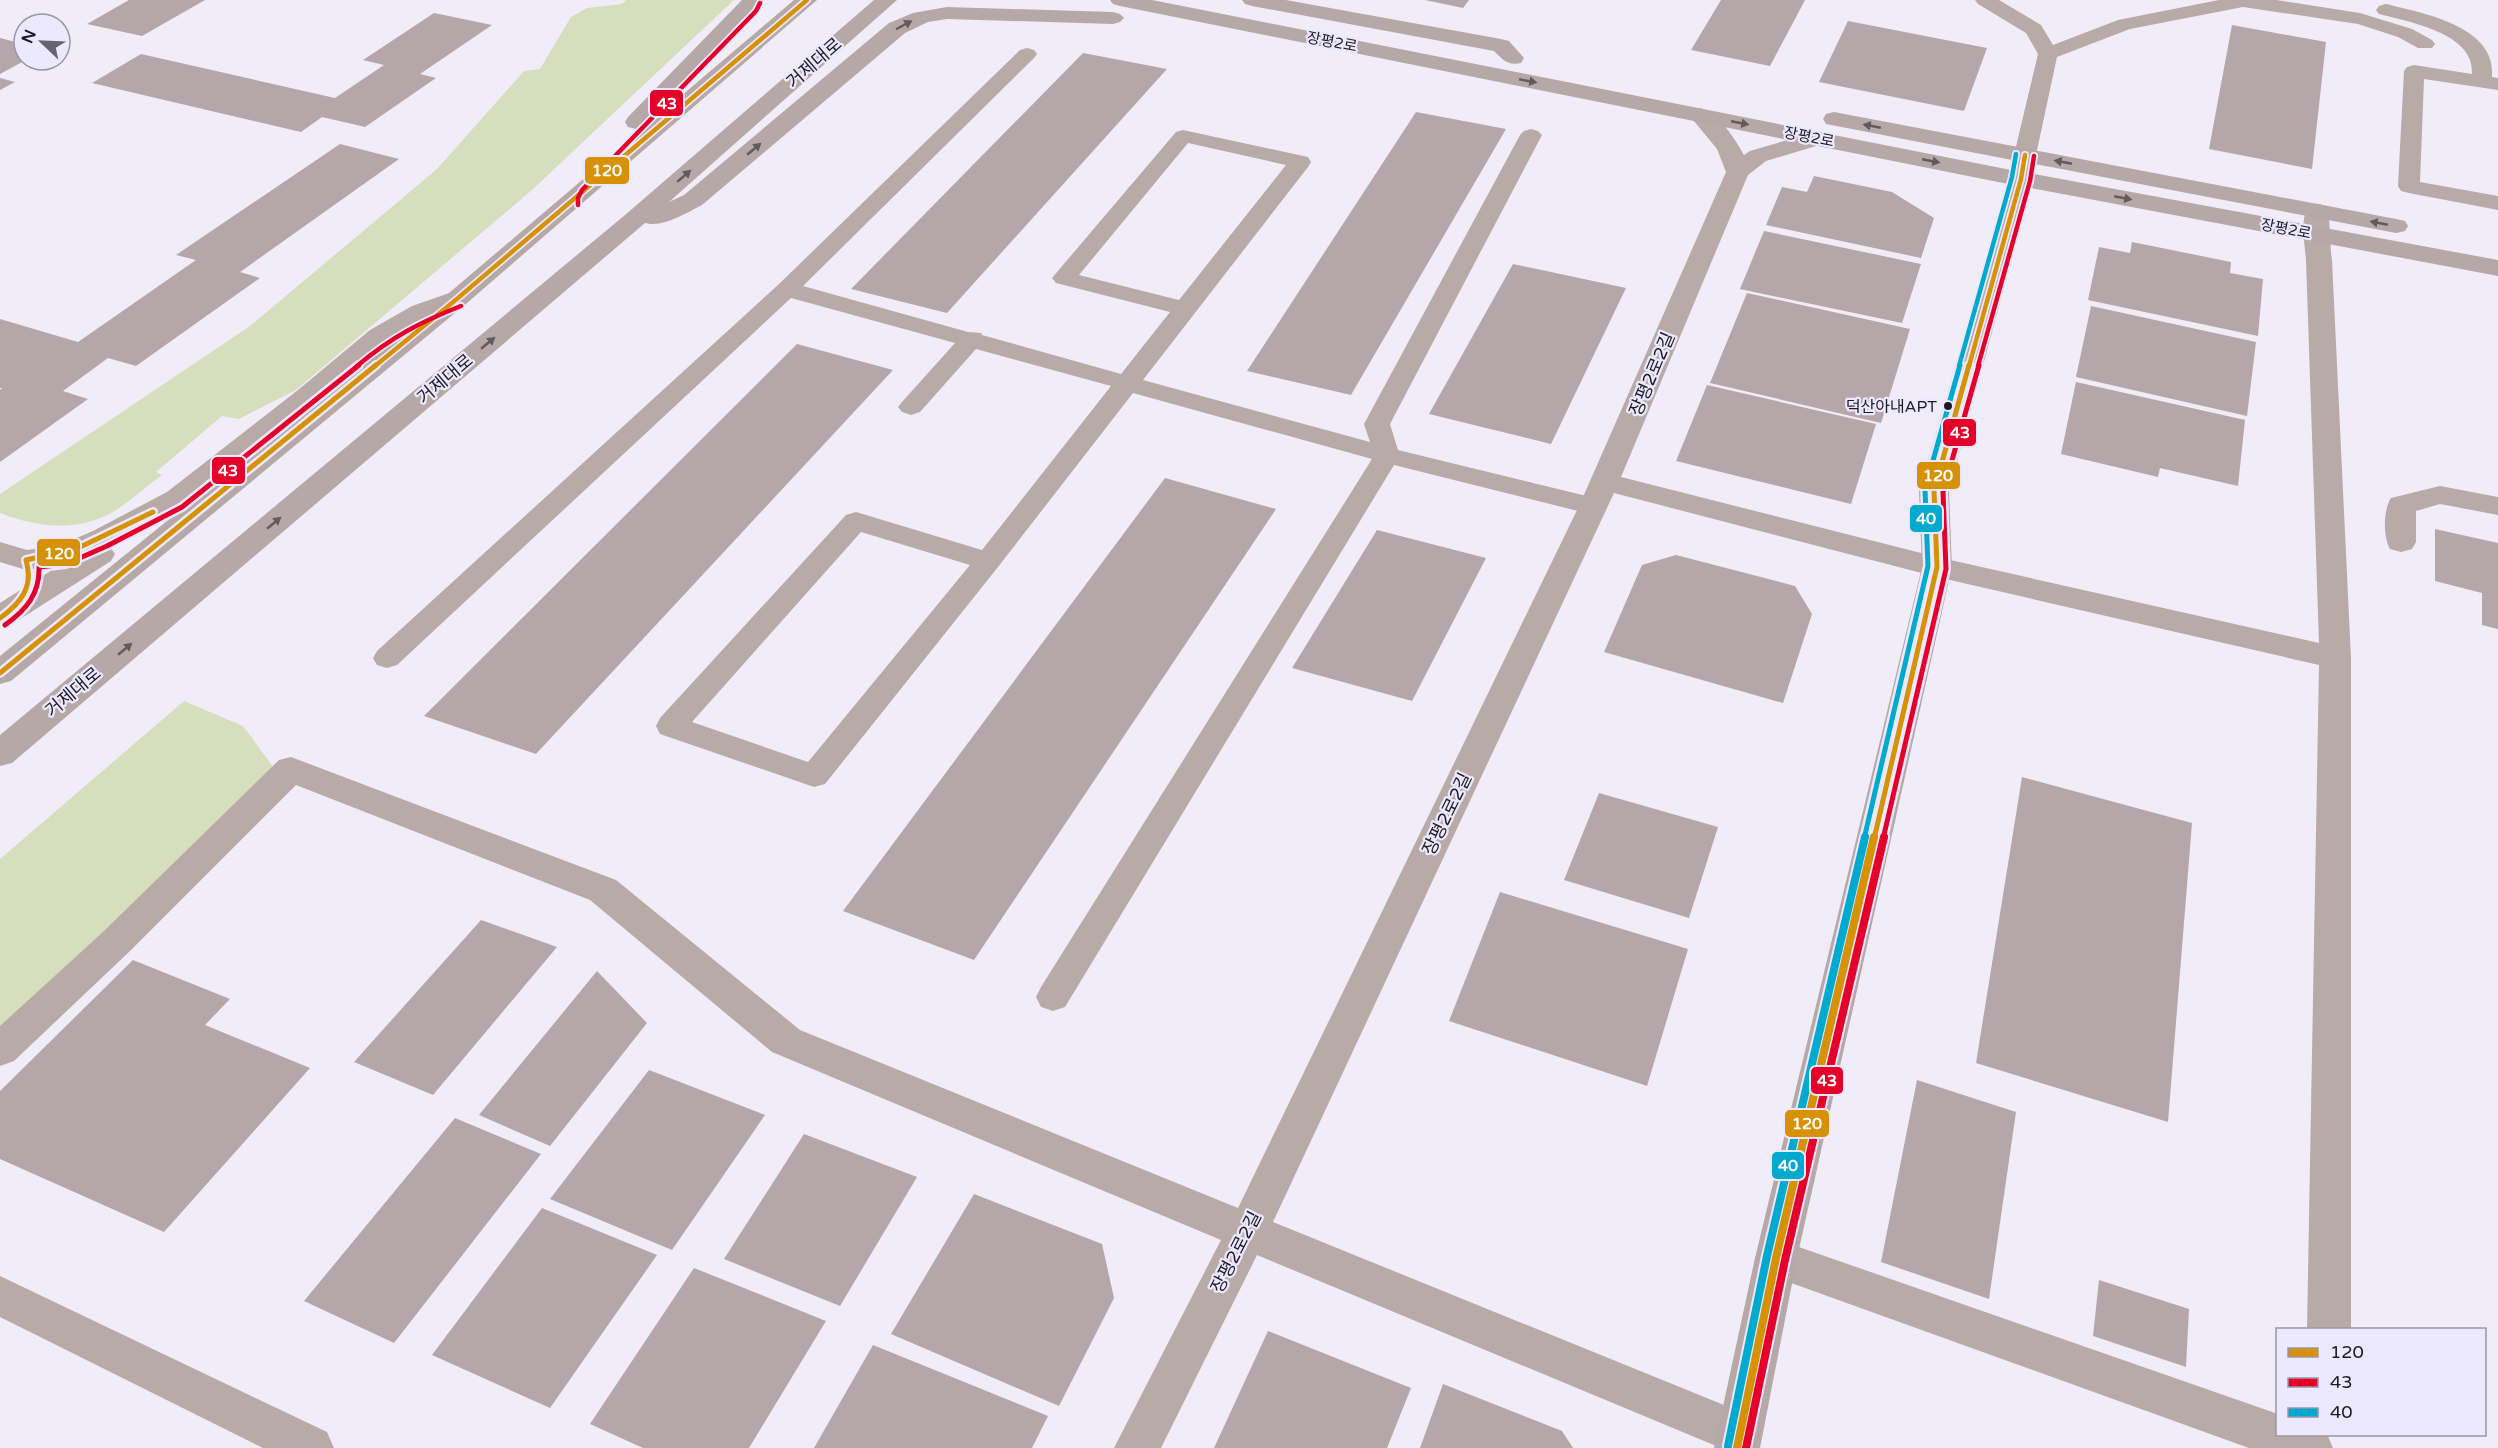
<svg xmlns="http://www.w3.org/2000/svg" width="2498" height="1448" viewBox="0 0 2498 1448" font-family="'Varela Round','Noto Sans KR',sans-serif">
  <rect width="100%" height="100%" fill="#f0edf9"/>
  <g fill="#d7debe">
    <path d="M626,0H734L532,190L296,390L239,419L222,416L156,472L162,475C144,488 125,507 105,516C71,532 33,526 0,513V494L250,326L437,169L524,71L540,69L571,17L587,8L622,4Z"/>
    <path d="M184,701L243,726L274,768L0,1034V859Z"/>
  </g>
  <g fill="#b5a6a9">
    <path d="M129,0H205L142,36L87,24Z"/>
    <path d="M1425,0H1469L1463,8Z"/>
    <path d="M1721,0H1805L1770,66L1691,50Z"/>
    <path d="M434,13L492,25L420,74L436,78L365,127L322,117L301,132L92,83L141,54L335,98L384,65L363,60Z"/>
    <path d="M1848,21L1987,48L1964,111L1819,82Z"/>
    <path d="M2232,25L2326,42L2312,169L2209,149Z"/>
    <path d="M0,38L24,44V61L0,74Z"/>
    <path d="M1083,53L1167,69L947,313L851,289Z"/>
    <path d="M0,78L15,82L0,90Z"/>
    <path d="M1416,112L1506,129L1351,395L1247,371Z"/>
    <path d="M340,144L399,159L240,272L260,278L136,366L108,358L63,391L88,399L0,462V390L2,388H0V319L78,342L196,260L176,255Z"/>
    <path d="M1814,176L1892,192L1934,218L1921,258L1766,225L1782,187L1807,192Z"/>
    <path d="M1764,231L1921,264L1902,323L1740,289Z"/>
    <path d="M2132,242L2231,262L2230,273L2263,279L2258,336L2088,300L2099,247L2130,253Z"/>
    <path d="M1513,264L1626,288L1551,444L1429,414Z"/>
    <path d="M1747,293L1910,329L1881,423L1710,383Z"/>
    <path d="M2091,306L2256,342L2247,416L2076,377Z"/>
    <path d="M797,344L893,370L536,754L424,716Z"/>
    <path d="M2076,382L2245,420L2238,486L2160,468L2158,477L2061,454Z"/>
    <path d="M1707,385L1876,424L1851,504L1676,461Z"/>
    <path d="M1165,478L1276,509L974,960L843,911Z"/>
    <path d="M2435,529L2498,543V629L2482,625V593L2435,581Z"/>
    <path d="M1377,530L1486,558L1412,701L1292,668Z"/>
    <path d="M1676,555L1795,586L1812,614L1783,703L1604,652L1642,565Z"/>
    <path d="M2022,777L2192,823L2168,1122L1976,1063Z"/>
    <path d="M1599,793L1718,827L1689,918L1564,880Z"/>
    <path d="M1500,892L1688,949L1647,1086L1449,1021Z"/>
    <path d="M481,920L557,947L433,1095L354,1062Z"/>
    <path d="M133,960L230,999L205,1025L310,1068L164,1232L0,1159V1091Z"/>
    <path d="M597,971L647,1023L550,1146L479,1115Z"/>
    <path d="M649,1070L765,1115L672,1250L550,1199Z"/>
    <path d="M1917,1080L2016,1112L1989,1299L1881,1262Z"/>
    <path d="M455,1118L541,1154L394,1343L304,1301Z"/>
    <path d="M804,1134L917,1177L840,1306L724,1259Z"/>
    <path d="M974,1194L1102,1244L1114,1298L1059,1406L891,1334Z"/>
    <path d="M542,1208L657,1255L550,1408L432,1355Z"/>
    <path d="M694,1268L826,1321L749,1448H643L590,1424Z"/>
    <path d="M2099,1280L2189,1309L2186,1367L2093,1336Z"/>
    <path d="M1268,1331L1411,1388L1387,1448H1214Z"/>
    <path d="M873,1345L1048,1416L1032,1448H814Z"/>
    <path d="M1443,1384L1562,1431L1573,1448H1420Z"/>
  </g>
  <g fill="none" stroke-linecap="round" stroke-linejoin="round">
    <g fill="#b8aaa7" fill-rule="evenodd">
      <path d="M1975,0H1999L2041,25L2053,45L2118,20L2219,0H2276L2360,13L2412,29L2432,40L2435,44L2432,48H2418L2398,37L2358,24L2243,7L2130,29L2057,57L2036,155L2033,160L2025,161L2017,160L2014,155L2038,54L2026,33L1978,4Z"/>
      <path d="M2386,4C2422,13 2497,26 2492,77L2498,78V90L2424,79L2420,182L2498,196V210L2409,193L2401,191L2398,186L2404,71L2407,67L2414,65L2472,74C2475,33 2409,22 2379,14L2376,10L2379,6Z"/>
      <path d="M1027,48L1034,50L1037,54L1034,58L803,286L968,332L981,333L982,335L1121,374L1170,312L1056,283L1052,278L1176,132L1183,130L1308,157L1311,162L1308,167L1143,380L1370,442L1364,424L1520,135L1524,131L1531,129L1538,131L1542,135L1390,424L1398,450L1603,500L1607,506L1603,512L1594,515L1394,465L1065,1007L1053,1011L1041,1007L1036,997L1041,987L1372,459L1133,393L998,567L825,784L814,787L660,734L656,726L660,718L846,515L856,512L982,550L1111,386L976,349L920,412L911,415L902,412L898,407L902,402L955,343L791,298L397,665L387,668L377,665L373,658L377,651L779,284L1020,50ZM1188,143L1286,165L1179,300L1079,275ZM861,532L970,565L808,762L692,722Z"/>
    </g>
    <g fill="#b8aaa7" fill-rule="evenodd">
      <path d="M1700,108C1719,113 1735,139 1744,155L1750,151L1818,131L1826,133L1830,138L1826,143L1766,161L1748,175L1621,477L1937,557L2319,643L2306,260C2305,244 2299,220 2309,206L2318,204L2327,206C2330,211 2330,249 2332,260L2351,658V1330H2307L2319,665L1937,577L1614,493L1273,1222L1756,1418L1762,1434L1756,1448H1721L1257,1255L1161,1448H1114L1221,1240L772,1052L590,900L296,785L130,951L14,1061L0,1066V1026L104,931L279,760L291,757L616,880L800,1030L1238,1208L1579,506L1726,172L1717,149L1689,115L1692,110Z"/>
      <path d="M458,290L467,293L471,298L467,303L430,318L388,342L318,402L187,506L110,547L115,554L111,561L17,621L6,625L0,623V603L60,565L26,570L0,562V542L27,550L58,546L93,531L167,492L298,390L370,330L412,306Z"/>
      <path d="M2440,486L2498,497V515L2440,504L2416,511V542L2412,549L2401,552L2390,549C2383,537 2383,510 2391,498Z"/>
      <path d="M1776,1239L2278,1414V1434H2327L2333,1448H2249L1761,1272L1755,1258L1761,1244Z"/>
      <path d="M0,1276L327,1432L334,1448H263L0,1317Z"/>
    </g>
    <g fill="#b6a8a7" fill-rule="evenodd">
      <path d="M742,0H762L757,9L644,127L636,129L628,127L625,122L628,117Z"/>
      <path d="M794,0H817L467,303L11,681L0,684V656L449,293Z"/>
      <path d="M874,0H897L669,202L684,195L889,23L913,13L947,7L1113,12L1120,14L1124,18L1120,22L1113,24L947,19L928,22L905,33L702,205C686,213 663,228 645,223L12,763L0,766V735L625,215Z"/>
      <path d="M1110,0H1152L2011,170L2012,160L1826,124L1823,119L1826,114L1834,112L2396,219L2405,221L2408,226L2405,231L2396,233L2035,164L2034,174L2498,260V276L2031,188L1949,491L1952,567L1797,1258L1760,1448H1714L1755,1258L1922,567L1919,491L2008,184L1120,6L1113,4Z"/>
      <path d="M1242,0H1286L1501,39L1509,41L1524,58L1521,63C1508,66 1503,60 1494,51L1252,6L1245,4Z"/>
    </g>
    <g stroke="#ece8fe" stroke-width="8">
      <g id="bus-1-far2">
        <path d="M375,366L458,298L807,0"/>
        <path d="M1969,366L2021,179L2025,155"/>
      </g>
    </g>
    <g stroke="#ece8fe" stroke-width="10">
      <g id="bus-1-far1">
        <path d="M0,618C21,603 34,587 26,560L76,549L153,512"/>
        <path d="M0,673L376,365"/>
        <path d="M1874,839L1937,567L1934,491L1969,365"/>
      </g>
    </g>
    <g stroke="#ece8fe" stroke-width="12">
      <path id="bus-1" d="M1737,1448L1776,1258L1874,837"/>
    </g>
    <g stroke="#ece8fe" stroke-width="8">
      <g id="bus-2-far2">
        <path d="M578,205V198L582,190L756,11L760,3"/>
        <path d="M357,366C390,338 420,322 461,306"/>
        <path d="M1978,366L2030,181L2034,156"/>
      </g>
    </g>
    <g stroke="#ece8fe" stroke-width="10">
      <g id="bus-2-far1">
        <path d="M5,625C26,610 40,594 39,567L66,564L107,546L182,507L359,365"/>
        <path d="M1883,839L1946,569L1943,492L1979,365"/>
      </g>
    </g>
    <g stroke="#ece8fe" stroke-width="12">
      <path id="bus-2" d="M1746,1448L1785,1260L1884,837"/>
    </g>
    <g stroke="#ece8fe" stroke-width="8">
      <path id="bus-3-far2" d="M1959,366L2012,177L2016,154"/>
    </g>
    <g stroke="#ece8fe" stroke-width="10">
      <path id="bus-3-far1" d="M1864,839L1928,566L1925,489L1960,365"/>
    </g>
    <g stroke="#ece8fe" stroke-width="12">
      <path id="bus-3" d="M1728,1446L1767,1256L1865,837"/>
    </g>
    <use href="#bus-1-far2" stroke="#d69105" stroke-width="4.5"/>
    <use href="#bus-1-far1" stroke="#d69105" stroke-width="5"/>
    <use href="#bus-1" stroke="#d69105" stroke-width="8"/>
    <use href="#bus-2-far2" stroke="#e4002b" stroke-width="4.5"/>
    <use href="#bus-2-far1" stroke="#e4002b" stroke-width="5"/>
    <use href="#bus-2" stroke="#e4002b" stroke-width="8"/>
    <use href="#bus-3-far2" stroke="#00a9ce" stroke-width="4.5"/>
    <use href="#bus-3-far1" stroke="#00a9ce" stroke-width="5"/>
    <use href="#bus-3" stroke="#00a9ce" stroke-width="8"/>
  </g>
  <defs><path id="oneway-solid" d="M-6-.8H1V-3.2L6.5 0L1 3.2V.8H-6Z" transform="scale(1.5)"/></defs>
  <g fill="#615a5e">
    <use href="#oneway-solid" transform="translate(904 25) rotate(-28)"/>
    <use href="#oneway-solid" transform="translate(1528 81) rotate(11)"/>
    <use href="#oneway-solid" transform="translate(1740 123) rotate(11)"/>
    <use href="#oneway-solid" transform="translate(1872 126) rotate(-169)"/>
    <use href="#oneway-solid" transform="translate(754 149) rotate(-40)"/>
    <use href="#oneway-solid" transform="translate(1931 161) rotate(11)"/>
    <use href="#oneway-solid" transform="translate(2063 162) rotate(-169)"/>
    <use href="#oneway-solid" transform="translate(684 176) rotate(-41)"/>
    <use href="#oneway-solid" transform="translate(2123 198) rotate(11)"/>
    <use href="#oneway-solid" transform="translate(2379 223) rotate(-169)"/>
    <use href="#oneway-solid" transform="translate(488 343) rotate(-40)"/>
    <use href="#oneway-solid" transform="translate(274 523) rotate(-40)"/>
    <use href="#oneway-solid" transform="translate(125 649) rotate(-40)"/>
  </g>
  <circle fill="#1c1b23" stroke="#ece8fe" stroke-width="2" cx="1948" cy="406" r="5"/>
  <g text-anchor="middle" stroke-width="4.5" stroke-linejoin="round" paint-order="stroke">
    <g font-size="15" fill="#1c1b23" stroke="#ece8fe">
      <text transform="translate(1332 42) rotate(11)" y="5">장평2로</text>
      <text transform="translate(1809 137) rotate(11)" y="5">장평2로</text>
      <text transform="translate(2286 229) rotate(11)" y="5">장평2로</text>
    </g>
    <g font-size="16" fill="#1c1b23" stroke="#ece8fe" text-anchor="end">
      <text x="1937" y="412">덕산아내APT</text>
    </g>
    <g font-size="18" fill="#1c1b23" stroke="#ece8fe">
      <text transform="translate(814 63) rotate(-41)" y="6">거제대로</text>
      <text transform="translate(1652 374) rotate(-67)" y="6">장평2로2길</text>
      <text transform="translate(445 379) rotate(-40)" y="6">거제대로</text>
      <text transform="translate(73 692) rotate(-40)" y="6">거제대로</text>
      <text transform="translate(1447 814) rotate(-64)" y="6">장평2로2길</text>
      <text transform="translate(1236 1252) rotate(-63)" y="6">장평2로2길</text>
    </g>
  </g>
  <g stroke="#ece8fe" stroke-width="2">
    <rect x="649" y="89" width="35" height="28" rx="6" fill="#e4002b"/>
    <rect x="584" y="156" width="46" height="29" rx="6" fill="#d69105"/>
    <rect x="1942" y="418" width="35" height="29" rx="6" fill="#e4002b"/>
    <rect x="211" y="456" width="35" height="29" rx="6" fill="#e4002b"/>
    <rect x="1916" y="461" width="45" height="29" rx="6" fill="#d69105"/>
    <rect x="1909" y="504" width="34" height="29" rx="6" fill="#00a9ce"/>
    <rect x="36" y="538" width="45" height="29" rx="6" fill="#d69105"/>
    <rect x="1810" y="1066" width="34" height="29" rx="6" fill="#e4002b"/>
    <rect x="1784" y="1109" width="46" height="29" rx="6" fill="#d69105"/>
    <rect x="1771" y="1151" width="34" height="29" rx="6" fill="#00a9ce"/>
  </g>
  <g font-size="16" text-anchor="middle" font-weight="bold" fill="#fff">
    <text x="667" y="109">43</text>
    <text x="607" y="176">120</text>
    <text x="1960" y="438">43</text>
    <text x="228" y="476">43</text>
    <text x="1938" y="481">120</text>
    <text x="1926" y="524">40</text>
    <text x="59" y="559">120</text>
    <text x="1827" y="1086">43</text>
    <text x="1807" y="1129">120</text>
    <text x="1788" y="1171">40</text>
  </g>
  <rect x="2276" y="1328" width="210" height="108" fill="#ece8fe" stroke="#9996a6" stroke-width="1.5"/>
  <rect x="2288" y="1348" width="30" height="9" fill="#d69105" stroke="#9996a6" stroke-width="1.5"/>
  <text x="2330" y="1358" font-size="18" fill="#1c1b23">120</text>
  <rect x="2288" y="1378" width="30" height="9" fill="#e4002b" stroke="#9996a6" stroke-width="1.5"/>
  <text x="2330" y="1388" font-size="18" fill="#1c1b23">43</text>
  <rect x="2288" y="1408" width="30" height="9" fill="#00a9ce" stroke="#9996a6" stroke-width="1.5"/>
  <text x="2330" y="1418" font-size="18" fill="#1c1b23">40</text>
  <g transform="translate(42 42) rotate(293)"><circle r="28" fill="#ece8fe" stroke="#9996a6" stroke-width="1.5"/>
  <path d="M0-4.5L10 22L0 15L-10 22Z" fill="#66646e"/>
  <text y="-9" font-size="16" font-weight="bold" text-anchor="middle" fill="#1c1b23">N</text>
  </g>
</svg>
